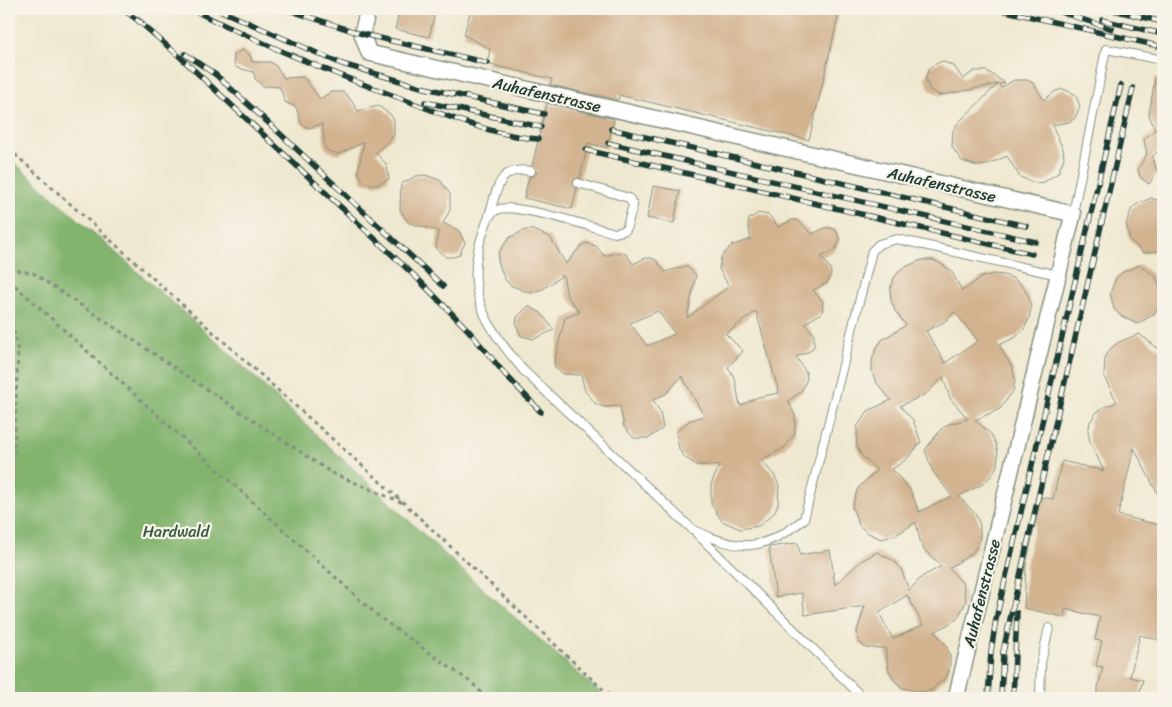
<svg xmlns="http://www.w3.org/2000/svg" width="1172" height="707" viewBox="0 0 1172 707" font-family="Sriracha,sans-serif">
  <rect width="100%" height="100%" fill="#f7f3e8"/>
  <filter id="ink" filterUnits="userSpaceOnUse"><feTurbulence type="fractalNoise" baseFrequency=".02" numOctaves="2"/><feDisplacementMap in="SourceGraphic" scale="10" xChannelSelector="R" yChannelSelector="G"/><feConvolveMatrix kernelMatrix="1 2 1 2 8 2 1 2 1" color-interpolation-filters="sRGB"/></filter>
  <filter id="wash" filterUnits="userSpaceOnUse"><feTurbulence type="fractalNoise" baseFrequency=".0096" numOctaves="4" result="noise"/><feDisplacementMap in="SourceGraphic" scale="20" xChannelSelector="R" yChannelSelector="G"/><feGaussianBlur stdDeviation="1.12" result="paint"/><feColorMatrix in="noise" values="0 0 0 0 0 0 0 0 0 0 0 0 0 0 0 0 0 1.4 0 .05"/><feComposite in="paint" operator="in"/></filter>
  <g filter="url(#wash)">
    <rect width="100%" height="100%" fill="#efe8d0"/>
    <path fill="#83b46e" stroke="#517851" d="M9,158L219,344L476,583L606,698H9Z"/>
    <g id="blocks">
      <g fill="#d2b28f" fill-rule="evenodd">
        <path d="M400,9H436L429,37L395,29Z"/>
        <path d="M471,9H840L809,140L619,95L618,100L550,85L552,79L487,64L490,49L464,35Z"/>
        <path d="M242,50L250,55L252,62H270L275,65L284,78L303,77L320,99L331,92H343L348,96L358,111L378,106L390,114L394,120V135L376,153L386,164L389,179L376,185L363,182L358,171L364,142L339,154L328,151L325,147L322,124L309,128L304,126L301,123L296,107L285,102L280,87L263,86L255,79L254,72L237,68L234,64V55Z"/>
        <path d="M942,61L954,66L963,79L974,71H987L1005,83L999,84L1001,88L1014,80H1027L1033,83L1044,100L1056,91L1063,89L1075,94L1080,106L1075,118L1069,122L1052,125L1063,149L1064,158L1058,173L1044,182L1035,183L1020,177L1007,156L986,165L977,166L962,161L952,147L953,130L958,123L998,84L938,96L940,95L930,90L925,78L930,67Z"/>
        <path d="M1155,78L1163,79V146L1152,157L1157,171L1149,184L1140,177L1138,169L1147,154L1144,139L1155,130L1149,115Z"/>
        <path d="M547,103L614,119L607,148L588,143L580,178L575,179L573,182L577,189L572,209L524,198L529,177L534,176L537,172L532,166Z"/>
        <path d="M425,175L440,180L450,194V210L443,223L459,231L465,243L459,255L453,257H446L436,249L438,231L409,223L400,210L401,184L416,176Z"/>
        <path d="M653,186L680,191L674,223L647,218Z"/>
        <path d="M1151,198L1163,202V250L1143,253L1130,240L1126,224L1132,208L1139,203Z"/>
        <path d="M758,213L769,215L778,227L792,220H797L812,234L825,228H831L836,230L840,240L835,250L821,257L830,268L831,274L827,283L813,290L823,302L822,313L805,323L814,335V346L810,351L796,357L806,372L807,379L801,392L788,401L795,415V433L784,448L761,460L774,475L779,485L778,504L774,513L759,526L740,529L722,521L711,504V484L720,465H696L683,456L679,449L676,432L689,421L704,416L682,376L667,393L653,400L660,412L663,428L649,438H634L624,427L620,406L604,407L596,404L585,391L581,375L563,374L555,367L554,362L565,318L580,312L567,296L563,275L543,289L530,293L510,285L504,278L498,261L499,252L509,238L525,230H533L550,237L566,264L581,246L586,243L596,246L604,256L621,252L626,254L633,264L645,258H651L656,260L665,272L686,266L696,275L687,318L729,286L719,269L721,257L731,246L751,239L748,225L749,219ZM658,311L675,334L647,346L630,323ZM756,311L779,393L758,397L740,406L735,379L728,367L743,351L726,334Z"/>
        <path d="M921,260H933L943,265L952,272L962,291L982,277L993,274L1004,275L1015,279L1023,287L1029,297L1031,308L1029,319L1024,329L1016,337L999,345L1013,369L1015,380L1013,391L1000,409L975,420L991,434L996,444L998,455L997,466L991,476L983,484L959,496L976,515L980,525V536L977,546L971,554L949,568L963,584L966,602L957,619L935,632L946,645L950,655V666L947,676L932,690L921,692L902,688L894,680L889,671L885,648H866L858,641L857,631L865,606L805,615L802,593L776,597L769,547L798,543L800,555L830,550L835,585L861,561L877,552L894,561L901,569L909,590L923,576L942,566L924,550L920,541L916,522L896,535L881,539L866,532L859,525L852,507L858,488L877,470L861,455L857,446V427L868,411L891,400L876,382L872,372V360L876,349L882,340L906,325L895,311L891,300L890,289L894,278L901,269ZM955,312L978,341L945,363L926,331L944,322ZM943,377L950,398L968,419L949,424L940,430L925,450L933,472L952,496L919,512L910,490L892,469L907,459L921,442L913,420L900,406L926,394ZM907,595L923,625L893,639L879,613Z"/>
        <path d="M1140,265L1155,276L1162,292L1158,308L1153,315L1137,324L1121,316L1114,309L1110,293L1116,278L1123,272Z"/>
        <path d="M528,306L541,313L554,330L534,339L521,336L516,324L517,317Z"/>
        <path d="M1139,334L1163,352V504L1134,448L1118,515L1163,526L1157,559L1163,560V641L1140,635L1130,677L1143,680L1138,698H1107L1096,696L1103,667L1096,666L1102,641L1095,640L1100,617L1065,609L1064,617L1024,608L1026,565L1041,497L1053,499L1062,461L1104,471L1090,442L1088,432L1090,422L1096,413L1104,407L1117,402L1104,377L1105,357L1111,348L1119,342Z"/>
      </g>
    </g>
  </g>
  <g filter="url(#ink)">
    <use href="#blocks" fill-opacity="0" stroke="#879282" stroke-width="1"/>
    <g fill="none" stroke-linecap="round" stroke-linejoin="round">
      <g stroke="#879282" stroke-width="10">
        <g id="service">
          <path d="M578,183L629,198L633,205L626,230L615,233C592,227 518,204 499,209C488,213 487,222 483,233C462,292 487,327 524,371L692,529C739,552 763,552 804,519L872,251L879,244L897,239L1058,275"/>
          <path d="M1073,214L1106,49L1163,60"/>
          <path d="M489,215C498,189 497,166 531,171"/>
          <path d="M697,534L863,698"/>
          <path d="M1040,698L1041,663L1049,628"/>
        </g>
      </g>
      <g stroke="#879282" stroke-width="18">
        <path id="minor" d="M368,9L362,34L369,53L1073,214L956,698"/>
      </g>
      <g stroke="#879282" stroke-width="3" stroke-dasharray="4 4" stroke-linecap="butt">
        <path d="M9,149L406,505L612,698"/>
        <path d="M9,269L33,273L332,473L403,503"/>
        <path d="M9,280L379,617L472,683L487,698"/>
        <path d="M9,307L18,351L9,577"/>
      </g>
      <use href="#service" stroke="#fff" stroke-width="8"/>
      <use href="#minor" stroke="#fff" stroke-width="15"/>
      <g stroke="#1f3d34" stroke-width="5.5">
        <g id="rail">
          <path d="M122,9L142,23"/>
          <path d="M191,9C259,43 329,72 400,98C444,115 491,135 538,139"/>
          <path d="M217,9L342,64L421,87L544,114"/>
          <path d="M285,9L362,34L488,63"/>
          <path d="M997,9L1163,47"/>
          <path d="M1051,9L1112,29"/>
          <path d="M1109,9L1163,22"/>
          <path d="M136,19L179,56L418,279L468,330L504,373L541,412"/>
          <path d="M1102,20L1163,34"/>
          <path d="M185,54L216,75L274,128L443,286"/>
          <path d="M425,102L541,127"/>
          <path d="M611,129L1026,226"/>
          <path d="M608,143L1036,242"/>
          <path d="M586,150L1032,254"/>
          <path d="M988,698L991,652L996,619L1121,85"/>
          <path d="M1001,698L1003,652L1010,619L1133,88"/>
          <path d="M1013,698L1017,613"/>
        </g>
      </g>
      <use href="#rail" stroke="#f7f3e8" stroke-width="4" stroke-dasharray="11" stroke-linecap="butt"/>
    </g>
  </g>
  <g text-anchor="middle" stroke-width="4.5" stroke-linejoin="round" paint-order="stroke">
    <g font-size="16" fill="#1f3d34" stroke="#f7f3e8">
      <text transform="translate(547 94) rotate(13)" y="6">Auhafenstrasse</text>
      <text transform="translate(942 184) rotate(13)" y="6">Auhafenstrasse</text>
      <text transform="translate(981 593) rotate(-76)" y="6">Auhafenstrasse</text>
    </g>
    <g font-size="16" fill="#3a5b43" stroke="#f7f3e8">
      <text x="176" y="537">Hardwald</text>
    </g>
  </g>
  <rect width="1172" height="707" fill="none" stroke="#f7f3e8" stroke-width="30"/>
</svg>
